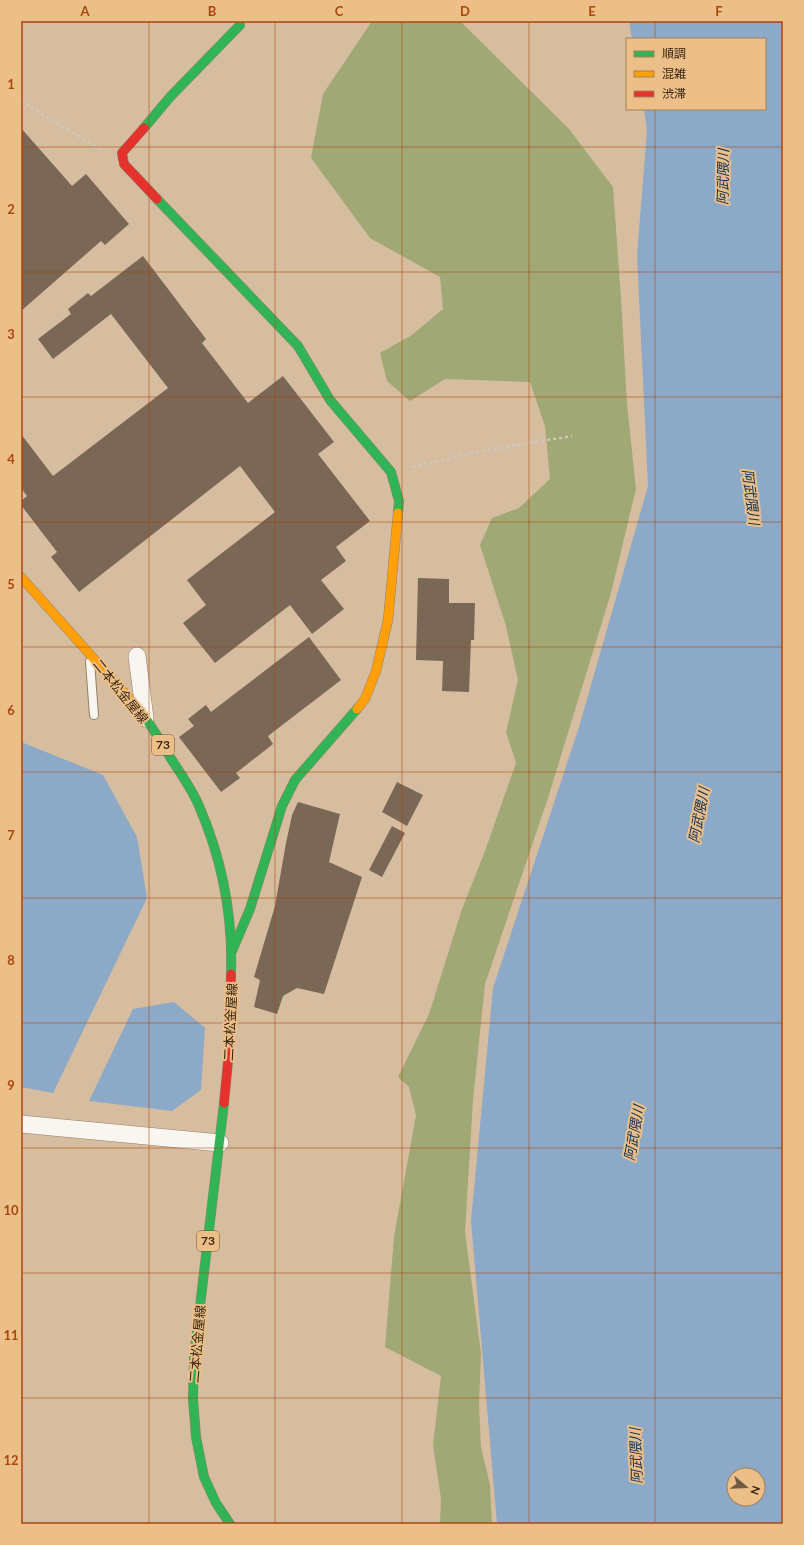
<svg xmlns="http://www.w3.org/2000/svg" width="804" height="1545" viewBox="0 0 804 1545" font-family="Lato,'Noto Sans JP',sans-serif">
  <rect width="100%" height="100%" fill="#d6bd9f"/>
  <path fill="#a0a875" d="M372,21H460L569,129L613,187L621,298L627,404L636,489L611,593L548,798L485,984L473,1100L465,1232L481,1353L479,1405L481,1447L490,1485L492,1524H440L441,1499L433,1445L441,1376L385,1347L394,1237L416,1115L409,1087L398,1077L429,1014L462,909L485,851L516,763L506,732L518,680L506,626L480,545L492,518L519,508L550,479L545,426L530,382L445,379L410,401L387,381L380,353L412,335L443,309L440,277L370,238L311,158L323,94Z"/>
  <g fill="#8ca9c8" fill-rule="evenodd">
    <path d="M629,21H783V1524H497L471,1221L493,988L579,727L648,486L637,255L647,131L644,109H765V39H632ZM734,1475H758V1499H734Z"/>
    <path d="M21,742L103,775L137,837L147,898L53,1093L21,1087Z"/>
    <path d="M174,1002L205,1028L201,1090L172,1111L89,1101L133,1009Z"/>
  </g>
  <g fill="#7a6755">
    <path d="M21,128L72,186L86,174L129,224L105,245L101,241L21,311Z"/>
    <path d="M143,256L206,339L202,343L248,403L283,376L334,442L318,454L370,521L336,547L346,561L321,580L344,609L312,634L290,605L215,663L183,623L206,605L187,580L275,512L240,466L79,592L51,557L57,552L21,505V501L27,496L21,488V434L53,476L168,388L111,314L53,359L38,339L71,314L68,309L88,293L91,296Z"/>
    <path d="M418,578L449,579V603H475L474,640H471L469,692L442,691L443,661L416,660Z"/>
    <path d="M309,637L341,680L268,736L273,744L236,773L240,778L221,792L179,737L194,726L188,719L206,705L211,712Z"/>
    <path d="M397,782L423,795L407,826L382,812Z"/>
    <path d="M298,802L340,814L329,862L362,877L324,994L297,988L283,996L277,1014L254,1007L260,980L254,977L275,906L286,843L292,815Z"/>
    <path d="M392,826L405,833L382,877L369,870Z"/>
  </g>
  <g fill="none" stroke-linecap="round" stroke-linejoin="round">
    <g stroke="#948169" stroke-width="10">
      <path id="lane" d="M90,662L94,715"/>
    </g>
    <g stroke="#948169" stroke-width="18">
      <g id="street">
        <path d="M137,656L145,718"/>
        <path d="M21,1124L220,1143"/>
      </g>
    </g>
    <g stroke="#948169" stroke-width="10">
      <g id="fast">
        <path d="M144,128L170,97L240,25"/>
        <path d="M157,199L298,346L330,400L391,472L399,501L398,513"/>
        <path d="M136,706C149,721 160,740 170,757C180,773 192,789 199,806C222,859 233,917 231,974"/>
        <path d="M232,951L250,909L282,806L295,780L357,709"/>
        <path d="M224,1103L194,1357L193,1399L196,1437L204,1477L216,1503L230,1524"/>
      </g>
    </g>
    <g stroke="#948169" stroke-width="10">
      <g id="slow">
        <path d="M21,577L136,706"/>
        <path d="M357,709L365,699L376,671L388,620L398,513"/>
      </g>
    </g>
    <g stroke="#948169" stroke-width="10">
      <g id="jam">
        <path d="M144,128L122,153L124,164L157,199"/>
        <path d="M224,1103L229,1051L231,974"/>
      </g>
    </g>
    <g stroke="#d0c8be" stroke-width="2.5" stroke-dasharray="3 3" stroke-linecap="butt">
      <path d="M21,101L103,151"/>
      <path d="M412,467L476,452L572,436"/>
    </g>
    <use href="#lane" stroke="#f9f5f1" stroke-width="8"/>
    <use href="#street" stroke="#f9f5f1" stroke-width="17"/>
    <use href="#fast" stroke="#30b455" stroke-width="9"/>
    <use href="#slow" stroke="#ff9f0a" stroke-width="9"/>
    <use href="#jam" stroke="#e5322d" stroke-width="9"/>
  </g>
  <path fill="none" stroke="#aa470d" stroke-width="1" stroke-opacity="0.55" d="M149,21V1524M275,21V1524M402,21V1524M529,21V1524M655,21V39M655,109V1524M21,147H783M21,272H783M21,397H783M21,522H783M21,647H783M21,772H783M21,898H783M21,1023H783M21,1148H783M21,1273H783M21,1398H783"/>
  <g text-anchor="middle" stroke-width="4" stroke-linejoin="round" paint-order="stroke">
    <g fill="#ecbf89" stroke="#6d5434" stroke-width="1">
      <rect x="152" y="735" width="22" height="20" rx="3"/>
      <rect x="197" y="1231" width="22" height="20" rx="3"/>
    </g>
    <g font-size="12" font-weight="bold" fill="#372610">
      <text x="163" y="749">73</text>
      <text x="208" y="1245">73</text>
    </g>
    <g font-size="13" fill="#372610" stroke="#ecbf89">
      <text transform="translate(121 691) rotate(51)" y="5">二本松金屋線</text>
      <text transform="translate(230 1022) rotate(-87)" y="5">二本松金屋線</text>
      <text transform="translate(197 1344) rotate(-85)" y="5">二本松金屋線</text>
    </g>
    <g font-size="14" font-style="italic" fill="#0b3157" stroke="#ecbf89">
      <text transform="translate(723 177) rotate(-89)" y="5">阿武隈川</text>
      <text transform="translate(751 497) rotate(83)" y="5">阿武隈川</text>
      <text transform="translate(699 815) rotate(-79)" y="5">阿武隈川</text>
      <text transform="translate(634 1133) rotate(-80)" y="5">阿武隈川</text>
      <text transform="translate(636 1456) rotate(-92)" y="5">阿武隈川</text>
    </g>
  </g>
  <rect width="804" height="1545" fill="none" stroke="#ecbf89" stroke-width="44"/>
  <rect x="626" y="38" width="140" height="72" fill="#ecbf89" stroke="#a48259"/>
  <rect x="634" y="51" width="20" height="6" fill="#30b455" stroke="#a48259"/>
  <text x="662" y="58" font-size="12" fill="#372610">順調</text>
  <rect x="634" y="71" width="20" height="6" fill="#ff9f0a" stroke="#a48259"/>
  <text x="662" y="78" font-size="12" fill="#372610">混雑</text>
  <rect x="634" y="91" width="20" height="6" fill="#e5322d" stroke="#a48259"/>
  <text x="662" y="98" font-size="12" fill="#372610">渋滞</text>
  <g transform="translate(746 1487) rotate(109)"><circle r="19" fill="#ecbf89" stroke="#a48259"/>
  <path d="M0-3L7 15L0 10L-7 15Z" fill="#6f5b42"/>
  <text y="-6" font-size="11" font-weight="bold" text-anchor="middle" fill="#372610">N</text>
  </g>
  <rect x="22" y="22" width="760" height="1501" fill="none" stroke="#aa470d" stroke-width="1.5"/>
  <g font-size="13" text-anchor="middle" font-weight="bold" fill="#aa470d">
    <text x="85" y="16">A</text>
    <text x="212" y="16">B</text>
    <text x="339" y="16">C</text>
    <text x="465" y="16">D</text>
    <text x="592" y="16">E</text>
    <text x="719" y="16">F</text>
    <text x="11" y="89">1</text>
    <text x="11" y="214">2</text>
    <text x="11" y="339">3</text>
    <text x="11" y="464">4</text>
    <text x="11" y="589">5</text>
    <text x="11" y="715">6</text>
    <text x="11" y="840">7</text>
    <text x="11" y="965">8</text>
    <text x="11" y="1090">9</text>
    <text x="11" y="1215">10</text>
    <text x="11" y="1340">11</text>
    <text x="11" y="1465">12</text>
  </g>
</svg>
